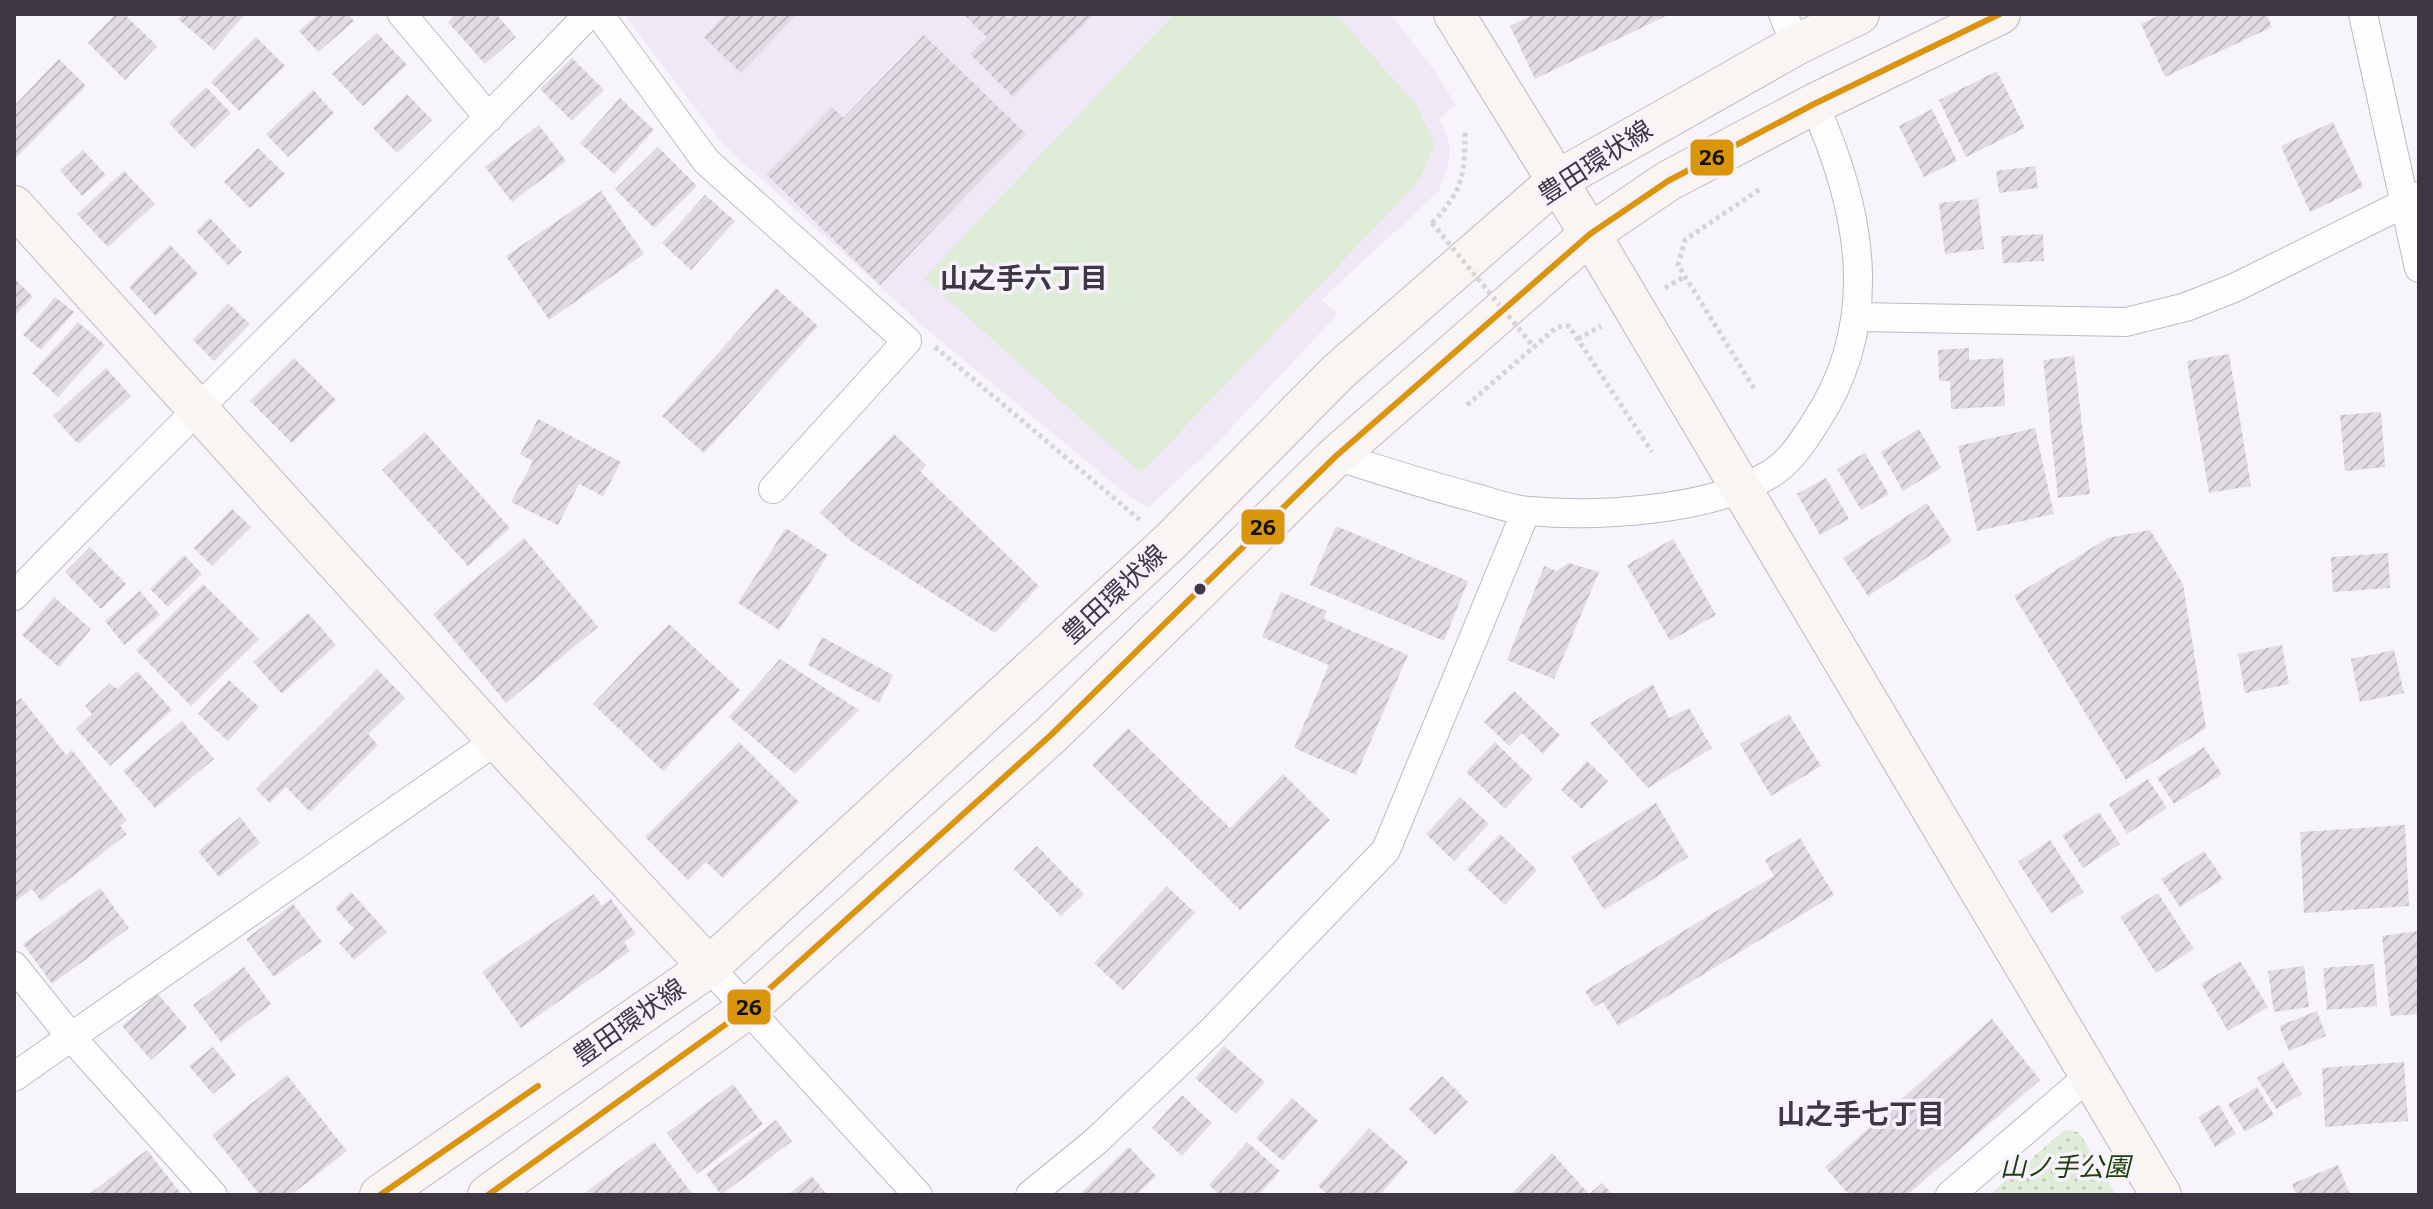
<svg xmlns="http://www.w3.org/2000/svg" width="2433" height="1209" viewBox="0 0 2433 1209" font-family="Bitter,'Noto Sans JP',serif">
  <defs>
    <pattern id="park-dots" width="8" height="8" patternUnits="userSpaceOnUse" patternTransform="scale(2)"><rect width="8" height="8" fill="#deecd8"/><path d="M2 2h.1M6 6h.1" fill="none" stroke="#c0cbbb" stroke-width="1.8" stroke-linecap="round"/></pattern>
    <pattern id="building-hatch" width="6" height="6" patternUnits="userSpaceOnUse" patternTransform="scale(2)"><rect width="6" height="6" fill="#e1dbe4"/><path d="M-1 1l2-2M0 6l6-6M5 7l2-2" fill="none" stroke="#c2bdc5"/></pattern>
  </defs>
  <rect width="100%" height="100%" fill="#f8f4fb"/>
  <path fill="#f0e8f6" d="M628,14H1390L1432,67L1456,105L1440,118L1450,145L1448,167L1439,191L1321,300L1338,314L1216,444L1149,507L1130,497L931,333L723,144L627,19Z"/>
  <path fill="url(#park-dots)" d="M2065,1130L2079,1132L2116,1195H1989Z"/>
  <path fill="#deecd8" d="M1174,14H1336L1417,106L1435,145L1418,182L1141,473L924,278Z"/>
  <g fill="url(#building-hatch)">
    <path d="M116,14H124L157,46L125,80L88,43Z"/>
    <path d="M183,14H245L214,50L178,19Z"/>
    <path d="M318,14H348L354,21L318,52L299,31Z"/>
    <path d="M456,14H496L516,37L485,64L448,22Z"/>
    <path d="M726,14H797L741,73L704,37Z"/>
    <path d="M963,14H1005L1009,19L1014,14H1094L1013,97L970,54L987,37Z"/>
    <path d="M1535,14H1670L1535,79L1510,26Z"/>
    <path d="M2162,14H2266L2272,27L2165,77L2141,24Z"/>
    <path d="M377,33L407,65L363,106L332,74Z"/>
    <path d="M924,35L1026,134L880,285L766,174L832,107L843,118Z"/>
    <path d="M256,37L285,66L239,111L211,82Z"/>
    <path d="M572,58L604,90L572,121L540,89Z"/>
    <path d="M59,59L86,86L14,160V106Z"/>
    <path d="M1997,71L2025,128L1966,157L1939,100Z"/>
    <path d="M206,87L231,113L194,149L169,123Z"/>
    <path d="M313,90L334,113L288,157L266,134Z"/>
    <path d="M407,94L432,120L397,153L373,128Z"/>
    <path d="M620,98L654,130L614,174L580,143Z"/>
    <path d="M1932,109L1957,161L1924,177L1899,126Z"/>
    <path d="M2333,122L2363,187L2310,212L2281,146Z"/>
    <path d="M539,125L566,161L512,202L485,167Z"/>
    <path d="M658,147L697,186L654,228L615,189Z"/>
    <path d="M258,148L285,174L250,208L224,182Z"/>
    <path d="M83,150L106,175L82,196L60,170Z"/>
    <path d="M2035,166L2038,188L1999,193L1996,171Z"/>
    <path d="M124,171L155,204L108,247L77,214Z"/>
    <path d="M601,191L644,254L549,320L506,256Z"/>
    <path d="M705,195L735,221L691,270L662,243Z"/>
    <path d="M1978,199L1984,249L1945,254L1939,203Z"/>
    <path d="M210,218L242,252L228,265L196,231Z"/>
    <path d="M2043,234L2044,261L2003,263L2001,236Z"/>
    <path d="M170,245L198,274L156,316L129,287Z"/>
    <path d="M14,278L33,297L14,316Z"/>
    <path d="M776,288L818,326L704,453L662,416Z"/>
    <path d="M55,297L74,312L41,350L23,335Z"/>
    <path d="M228,303L250,324L214,361L193,340Z"/>
    <path d="M78,322L105,345L58,397L32,373Z"/>
    <path d="M1969,348V360L2003,358L2005,406L1951,409L1950,381H1939L1938,350Z"/>
    <path d="M2229,354L2251,486L2209,493L2187,361Z"/>
    <path d="M2074,356L2090,494L2058,498L2043,360Z"/>
    <path d="M294,358L336,400L292,443L250,401Z"/>
    <path d="M106,368L131,396L78,444L53,416Z"/>
    <path d="M2381,412L2385,467L2345,471L2340,415Z"/>
    <path d="M538,419L621,462L603,496L579,484L558,525L511,502L533,461L520,454Z"/>
    <path d="M2035,428L2054,514L1977,531L1958,446Z"/>
    <path d="M1919,429L1941,468L1903,491L1881,452Z"/>
    <path d="M425,432L510,528L468,566L382,470Z"/>
    <path d="M894,434L926,465L920,471L1039,586L995,633L852,542L820,513Z"/>
    <path d="M1865,453L1889,494L1861,510L1837,469Z"/>
    <path d="M1826,478L1849,519L1820,535L1797,494Z"/>
    <path d="M1927,503L1952,541L1868,596L1843,558Z"/>
    <path d="M232,509L251,527L212,566L194,548Z"/>
    <path d="M1336,526L1468,581L1444,641L1310,585Z"/>
    <path d="M786,528L828,555L779,630L738,603Z"/>
    <path d="M2150,530L2183,584L2206,728L2126,780L2014,596L2108,538Z"/>
    <path d="M524,538L598,627L506,703L433,614Z"/>
    <path d="M1673,539L1716,615L1670,641L1627,565Z"/>
    <path d="M90,547L126,584L101,609L65,572Z"/>
    <path d="M2388,553L2390,588L2333,592L2331,557Z"/>
    <path d="M184,555L202,574L168,607L150,589Z"/>
    <path d="M1569,563L1599,572L1554,679L1507,660L1544,566L1556,571Z"/>
    <path d="M203,584L259,639L191,706L136,650Z"/>
    <path d="M140,591L160,615L124,645L105,621Z"/>
    <path d="M1281,592L1327,611L1324,619L1408,655L1356,775L1294,748L1329,665L1262,637Z"/>
    <path d="M54,597L91,629L59,667L22,635Z"/>
    <path d="M308,613L336,645L282,694L253,662Z"/>
    <path d="M669,624L740,690L663,771L593,704Z"/>
    <path d="M822,637L893,675L879,703L808,665Z"/>
    <path d="M2282,645L2289,684L2245,693L2238,654Z"/>
    <path d="M2394,650L2404,693L2360,702L2351,659Z"/>
    <path d="M780,659L859,710L795,774L729,717Z"/>
    <path d="M377,669L405,698L368,734L378,745L310,812L286,787L270,803L256,789Z"/>
    <path d="M137,671L172,710L110,766L76,729L92,714L85,706L110,683L117,689Z"/>
    <path d="M229,680L259,707L228,741L198,714Z"/>
    <path d="M1653,684L1669,718L1689,708L1712,748L1648,788L1590,723Z"/>
    <path d="M1514,691L1560,735L1543,754L1522,733L1509,746L1484,722Z"/>
    <path d="M21,698L66,755L72,750L127,820L120,826L127,834L41,901L32,889L16,901L14,899V703Z"/>
    <path d="M1789,714L1821,766L1771,796L1740,744Z"/>
    <path d="M182,721L214,759L155,808L123,771Z"/>
    <path d="M1128,728L1230,828L1283,774L1330,820L1240,910L1092,765Z"/>
    <path d="M739,742L799,802L723,878L706,862L688,880L645,837Z"/>
    <path d="M1495,742L1533,779L1505,809L1466,772Z"/>
    <path d="M2204,747L2222,774L2174,804L2157,778Z"/>
    <path d="M1587,761L1608,781L1582,809L1561,790Z"/>
    <path d="M2148,779L2167,808L2127,834L2109,804Z"/>
    <path d="M1460,797L1489,824L1454,861L1426,834Z"/>
    <path d="M1656,803L1688,857L1604,910L1571,857Z"/>
    <path d="M2099,812L2120,844L2083,868L2062,835Z"/>
    <path d="M240,817L260,843L219,877L198,851Z"/>
    <path d="M2405,825L2409,906L2304,913L2300,832Z"/>
    <path d="M1500,834L1537,870L1505,905L1467,869Z"/>
    <path d="M1800,838L1834,895L1618,1026L1603,1002L1595,1007L1585,991L1774,876L1765,860Z"/>
    <path d="M2050,840L2084,892L2051,913L2018,862Z"/>
    <path d="M1037,846L1084,894L1061,916L1014,869Z"/>
    <path d="M2204,851L2223,879L2180,907L2161,879Z"/>
    <path d="M1167,886L1195,913L1123,990L1094,963Z"/>
    <path d="M100,888L129,928L52,984L23,944Z"/>
    <path d="M351,892L387,932L354,960L339,943L354,929L335,908Z"/>
    <path d="M2158,893L2194,949L2156,973L2120,917Z"/>
    <path d="M594,894L602,906L611,899L636,934L624,942L630,951L521,1028L482,972Z"/>
    <path d="M293,904L322,942L274,977L246,939Z"/>
    <path d="M2418,931L2419,1014L2390,1016L2382,936Z"/>
    <path d="M2240,961L2268,1007L2228,1031L2201,984Z"/>
    <path d="M2374,964L2377,1006L2327,1010L2323,968Z"/>
    <path d="M2304,966L2309,1007L2274,1012L2268,971Z"/>
    <path d="M244,967L271,1004L221,1042L193,1005Z"/>
    <path d="M158,994L187,1028L151,1060L122,1026Z"/>
    <path d="M2317,1011L2326,1036L2289,1051L2279,1026Z"/>
    <path d="M1992,1019L2040,1080L1907,1195H1849L1825,1167Z"/>
    <path d="M1224,1046L1265,1082L1236,1114L1195,1078Z"/>
    <path d="M213,1047L236,1075L213,1094L189,1066Z"/>
    <path d="M2283,1062L2302,1094L2276,1109L2257,1078Z"/>
    <path d="M2404,1062L2408,1121L2325,1127L2322,1068Z"/>
    <path d="M287,1075L347,1151L291,1195H260L212,1135Z"/>
    <path d="M1442,1076L1468,1102L1435,1135L1409,1109Z"/>
    <path d="M733,1084L763,1124L697,1174L667,1133Z"/>
    <path d="M2257,1087L2274,1115L2245,1132L2228,1104Z"/>
    <path d="M1182,1095L1212,1123L1182,1156L1152,1128Z"/>
    <path d="M1292,1098L1318,1121L1283,1161L1256,1138Z"/>
    <path d="M2219,1105L2236,1134L2215,1147L2198,1117Z"/>
    <path d="M776,1120L792,1141L721,1195L706,1174Z"/>
    <path d="M1369,1128L1408,1162L1380,1195H1329L1318,1186Z"/>
    <path d="M654,1142L693,1195H582Z"/>
    <path d="M1247,1142L1280,1171L1259,1195H1220L1209,1185Z"/>
    <path d="M1129,1147L1156,1176L1136,1195H1079Z"/>
    <path d="M147,1150L182,1195H88Z"/>
    <path d="M1552,1153L1589,1194L1602,1183L1613,1195H1510Z"/>
    <path d="M2338,1165L2350,1195H2296L2292,1184Z"/>
    <path d="M812,1176L827,1195H787Z"/>
  </g>
  <g fill="none" stroke-linecap="round" stroke-linejoin="round">
    <g stroke="#bebac2" stroke-width="30">
      <g id="street">
        <path d="M402,14L489,118"/>
        <path d="M599,14L706,161L907,341L773,489"/>
        <path d="M1783,14L1796,45"/>
        <path d="M2363,14L2419,268"/>
        <path d="M1858,317L2126,322L2186,307L2234,288L2419,196"/>
        <path d="M1336,456C1383,471 1429,486 1476,498C1493,503 1512,510 1529,511C1597,517 1708,511 1767,476C1789,464 1802,443 1815,423C1883,321 1861,209 1814,104"/>
        <path d="M14,596C203,400 400,211 589,14"/>
        <path d="M14,966L71,1037L14,1077"/>
        <path d="M709,967L918,1195"/>
        <path d="M213,1195L71,1037L497,740"/>
        <path d="M1030,1195L1095,1142L1212,1031L1386,850L1526,511"/>
        <path d="M1950,1195L2089,1076"/>
      </g>
    </g>
    <g stroke="#bebac2" stroke-width="42">
      <g id="secondary">
        <path d="M1454,14L1590,234L2161,1195"/>
        <path d="M14,206L497,740L709,967"/>
        <path d="M380,1195L709,967L1170,542L1338,372L1558,180L1796,45L1859,14"/>
        <path d="M488,1195L747,1009L1052,734L1336,456L1590,234L1668,181L1814,104L2000,14"/>
      </g>
    </g>
    <g stroke="#d6d4d7" stroke-width="5" stroke-dasharray="4 4" stroke-linecap="butt">
      <path d="M1432,223C1464,190 1465,173 1465,129"/>
      <path d="M1665,288L1684,277"/>
      <path d="M1578,339L1601,326"/>
      <path d="M935,347L1141,521"/>
      <path d="M1754,388L1678,265L1685,240L1760,189"/>
      <path d="M1467,405L1557,327L1569,326L1652,452"/>
    </g>
    <use href="#street" stroke="#fefdfe" stroke-width="28"/>
    <use href="#secondary" stroke="#f8f5f3" stroke-width="40"/>
    <path stroke="#d6d4d7" stroke-width="5" stroke-dasharray="4 4" stroke-linecap="butt" d="M1432,223L1534,347"/>
    <g stroke="#f8f1fe" stroke-width="12">
      <g id="bus-1">
        <path d="M380,1195L538,1086"/>
        <path d="M488,1195L747,1009L1052,734L1336,456L1590,234L1668,181L1814,104L2000,14"/>
      </g>
    </g>
    <use href="#bus-1" stroke="#db950a" stroke-width="6"/>
  </g>
  <circle fill="#3e3744" stroke="#f8f1fe" stroke-width="3" cx="1200" cy="589" r="7"/>
  <g text-anchor="middle" stroke-width="7" stroke-linejoin="round" paint-order="stroke">
    <g font-size="26" fill="#3e3744" stroke="#f8f1fe">
      <text transform="translate(1595 162) rotate(-33)" y="9">豊田環状線</text>
      <text transform="translate(1114 594) rotate(-43)" y="9">豊田環状線</text>
      <text transform="translate(629 1022) rotate(-35)" y="9">豊田環状線</text>
    </g>
    <g font-size="26" font-style="italic" fill="#1e4306" stroke="#f8f1fe">
      <text x="2065" y="1176">山ノ手公園</text>
    </g>
    <g font-size="28" font-weight="bold" fill="#3e3744" stroke="#f8f1fe">
      <text x="1024" y="288">山之手六丁目</text>
      <text x="1861" y="1124">山之手七丁目</text>
    </g>
  </g>
  <g stroke="#f8f1fe" stroke-width="3">
    <rect x="1689" y="138" width="46" height="39" rx="8" fill="#db950a"/>
    <rect x="1240" y="508" width="46" height="38" rx="8" fill="#db950a"/>
    <rect x="726" y="988" width="46" height="38" rx="8" fill="#db950a"/>
  </g>
  <g font-size="22" text-anchor="middle" font-weight="bold" fill="#111">
    <text x="1712" y="165">26</text>
    <text x="1263" y="535">26</text>
    <text x="749" y="1015">26</text>
  </g>
  <rect width="2433" height="1209" fill="none" stroke="#3e3744" stroke-width="32"/>
</svg>
